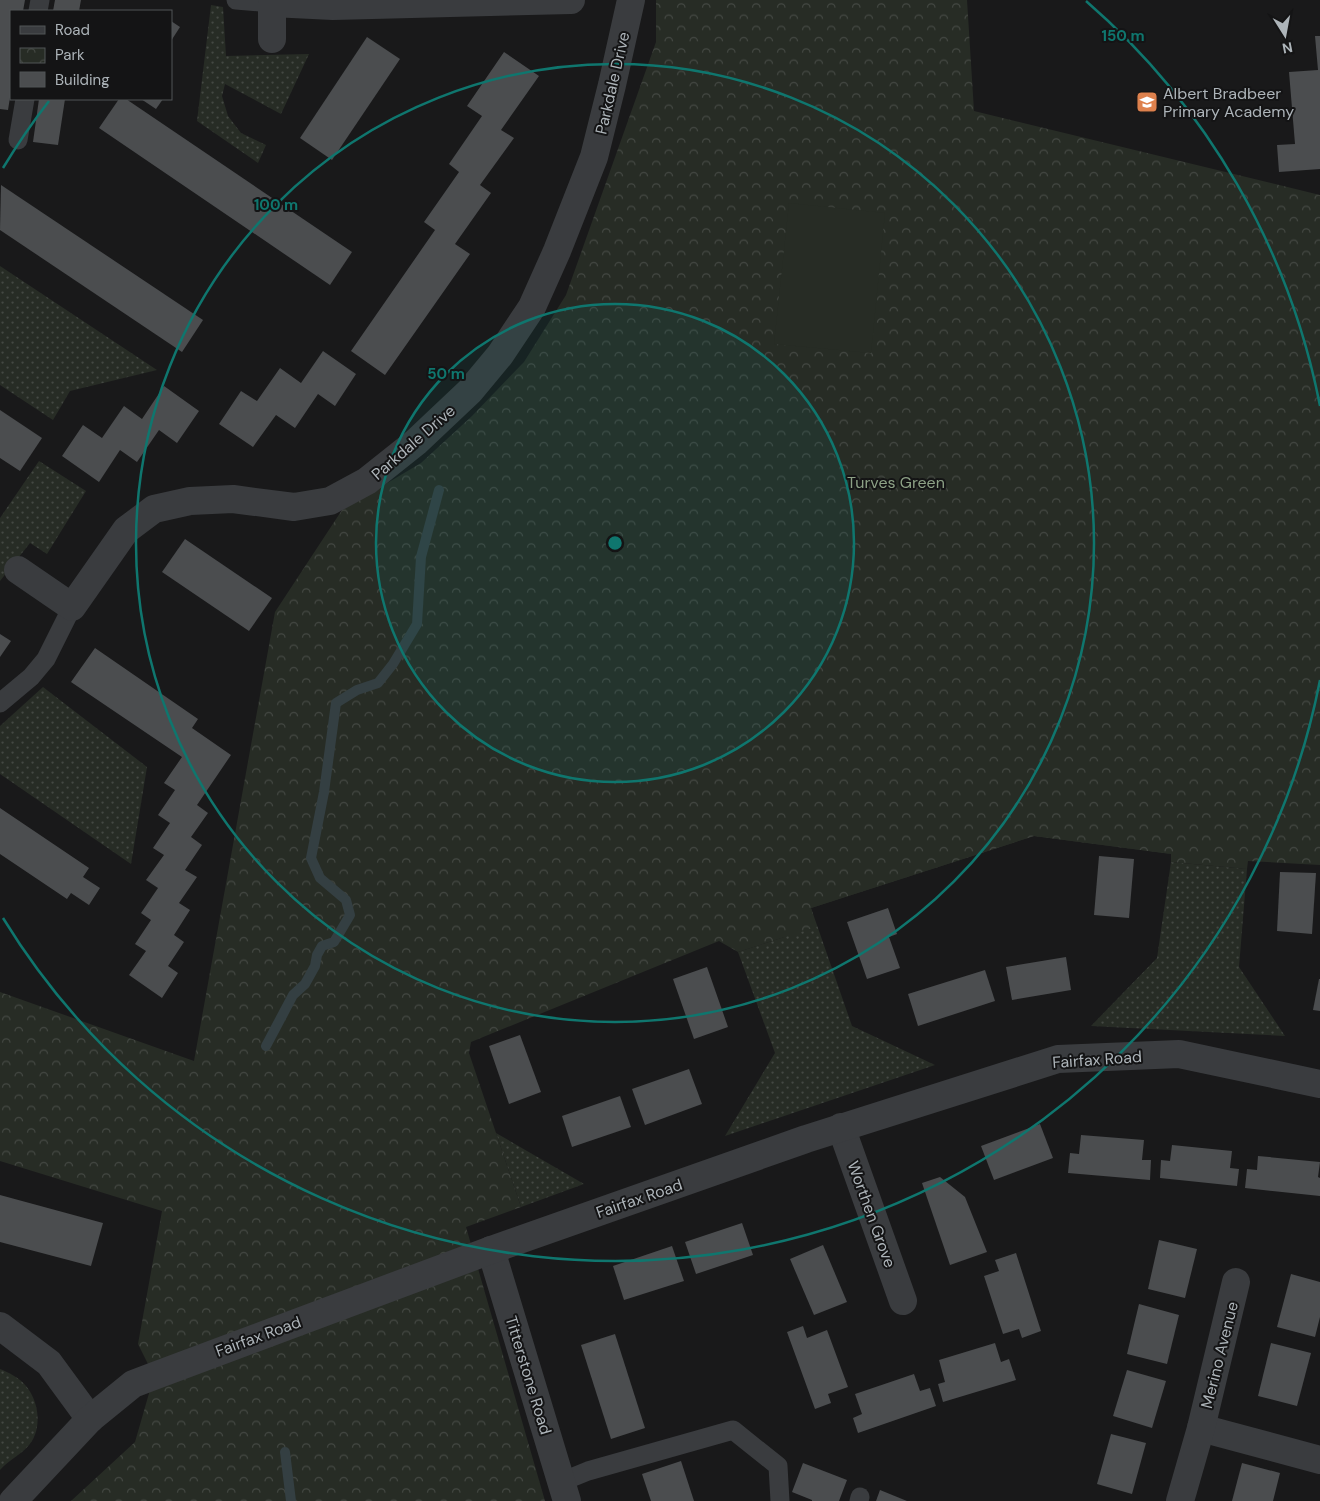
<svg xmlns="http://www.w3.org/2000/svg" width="1320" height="1501" viewBox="0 0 1320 1501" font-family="'DM Sans',sans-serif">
  <defs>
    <pattern id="grass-dots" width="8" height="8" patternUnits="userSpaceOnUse" patternTransform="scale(1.25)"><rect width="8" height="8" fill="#272c25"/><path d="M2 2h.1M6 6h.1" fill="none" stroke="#444843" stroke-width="1.8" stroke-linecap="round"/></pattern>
    <pattern id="park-crowns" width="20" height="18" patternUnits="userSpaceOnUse" patternTransform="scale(1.25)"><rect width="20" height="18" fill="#272c25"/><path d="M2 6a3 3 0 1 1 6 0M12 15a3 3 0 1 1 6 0" fill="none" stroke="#444843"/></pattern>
  </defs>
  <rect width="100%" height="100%" fill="#19191a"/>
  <g fill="url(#grass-dots)">
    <path d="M211,5L223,7L226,56L309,54L281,114L225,84L222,96L228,116L241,133L266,145L258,163L197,121Z"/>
    <path d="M0,266L157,370L70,391L53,420L0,385Z"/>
    <path d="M39,461L86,491L47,554L30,543L0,581V518Z"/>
    <path d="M43,687L147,767L131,864L0,774V726Z"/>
    <path d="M1034,818L1172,854L1034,836L811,908L852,1026L935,1065L725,1136L775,1053L738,952L784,937L773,899Z"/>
    <path d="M1171,862L1247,869L1239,967L1285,1036L1091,1026L1157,958Z"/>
    <path d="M496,1133L584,1184L521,1207Z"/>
    <path d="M0,1369C8,1372 21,1379 26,1386C38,1400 42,1425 32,1441C24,1454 9,1459 0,1470Z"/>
  </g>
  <path fill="url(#park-crowns)" d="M656,0H967L974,111L1320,195V865L1248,861L1247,869L1171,862V854L1034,836L811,908L816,927L738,952L719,941L471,1042L469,1053L521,1207L466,1227L545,1501H71L135,1442L154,1376L138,1344L162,1211L0,1161V992L194,1061L275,612L342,510L421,463L472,416L524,362L566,295L656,42Z"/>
  <path fill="#272c25" d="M789,203L885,213L871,353L774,344Z"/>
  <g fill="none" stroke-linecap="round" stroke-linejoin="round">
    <g stroke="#343f42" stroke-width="10">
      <path d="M266,1046L293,995L305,984L315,966L317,955L322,946L334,942L350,915L346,900L320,878L311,858L324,792L336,703L357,690L378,683L393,664L417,624L421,557L439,490"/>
      <path d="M285,1452L291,1501"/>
    </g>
  </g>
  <g fill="#4b4d4f">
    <path d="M0,0H25L23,11H11V91L8,110L0,109Z"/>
    <path d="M55,0H81L79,11H53Z"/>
    <path d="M171,21L180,27L171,41Z"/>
    <path d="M1315,36H1320V169L1279,172L1277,145L1295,144L1289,72L1318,70Z"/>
    <path d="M367,37L400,59L332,160L300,138Z"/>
    <path d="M504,52L539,76L501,130L514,138L480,185L491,193L455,244L470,254L385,375L351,351L435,230L424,222L459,172L449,164L482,116L467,106Z"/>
    <path d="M39,99H65L58,145L33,142Z"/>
    <path d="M119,99H126L352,252L330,285L99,128Z"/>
    <path d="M141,99H163L156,109Z"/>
    <path d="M1,185L203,320L182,352L0,230Z"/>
    <path d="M323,351L356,374L335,406L318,394L295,428L276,415L253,447L219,424L241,391L257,401L280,368L301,383Z"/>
    <path d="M164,386L199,411L177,443L159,430L137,462L120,450L99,482L62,456L83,425L102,438L124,406L142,419Z"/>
    <path d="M0,410L42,438L20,471L0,458Z"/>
    <path d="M185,539L272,598L249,631L162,572Z"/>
    <path d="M0,634L11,641L0,657Z"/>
    <path d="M95,648L198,719L192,728L231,755L197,805L208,813L191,837L202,845L185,870L197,877L179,903L190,910L174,935L184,942L168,966L178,973L162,998L129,975L146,951L135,944L151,920L141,913L158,888L146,880L164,855L153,848L170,823L158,815L175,790L164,783L182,757L71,682Z"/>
    <path d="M0,808L89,868L83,877L100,888L89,905L71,893L67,899L0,854Z"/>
    <path d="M1099,856L1134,859L1129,918L1094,915Z"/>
    <path d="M1280,872L1316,873L1312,934L1277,931Z"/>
    <path d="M888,908L897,934L889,937L900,968L867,979L847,922Z"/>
    <path d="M1066,957L1071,990L1012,1000L1006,967Z"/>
    <path d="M707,967L728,1027L694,1039L673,979Z"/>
    <path d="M985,970L995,1001L918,1026L908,994Z"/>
    <path d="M1319,979H1320V1011L1313,1010Z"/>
    <path d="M520,1035L541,1092L509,1104L489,1046Z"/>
    <path d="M689,1069L702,1104L645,1125L632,1089Z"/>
    <path d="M620,1096L631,1127L572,1147L562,1116Z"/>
    <path d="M1040,1124L1053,1158L994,1180L981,1146Z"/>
    <path d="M1081,1135L1144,1140L1142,1160H1151L1150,1180L1068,1173L1070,1153L1079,1154Z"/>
    <path d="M1172,1145L1232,1151L1230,1168L1239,1169L1237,1186L1160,1178L1161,1160L1170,1161Z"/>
    <path d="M1258,1156L1320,1162L1318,1177L1320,1178V1196L1245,1188L1247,1169L1257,1170Z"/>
    <path d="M940,1177L965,1197L987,1252L950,1265L922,1183Z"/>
    <path d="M0,1195L103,1223L91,1266L0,1242Z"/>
    <path d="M742,1223L753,1255L696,1274L685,1242Z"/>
    <path d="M1159,1240L1197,1249L1185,1298L1148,1289Z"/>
    <path d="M823,1245L847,1302L814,1315L790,1259Z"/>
    <path d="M672,1246L684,1281L624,1300L613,1266Z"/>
    <path d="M1016,1253L1041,1331L1022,1338L1019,1329L1003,1334L984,1276L999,1271L995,1260Z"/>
    <path d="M1291,1274L1320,1282V1317L1315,1337L1277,1327Z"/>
    <path d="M1139,1304L1179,1315L1167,1364L1127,1354Z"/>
    <path d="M803,1326L807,1338L827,1330L848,1387L828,1394L831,1403L815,1409L787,1332Z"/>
    <path d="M615,1334L645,1428L611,1439L581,1345Z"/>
    <path d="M995,1343L1001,1362L1009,1359L1016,1380L943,1402L938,1384L945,1382L939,1360Z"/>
    <path d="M1271,1343L1311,1353L1297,1406L1258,1396Z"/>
    <path d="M1127,1370L1166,1381L1152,1428L1113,1416Z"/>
    <path d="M914,1374L920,1391L930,1388L936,1406L858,1433L853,1418L862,1414L855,1394Z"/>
    <path d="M1111,1434L1146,1443L1132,1494L1097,1484Z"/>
    <path d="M681,1461L694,1501H651L642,1474Z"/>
    <path d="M803,1463L847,1480L839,1501H812V1500L792,1492Z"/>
    <path d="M1242,1463L1280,1473L1273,1501H1232Z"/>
    <path d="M880,1490L907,1501H876Z"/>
  </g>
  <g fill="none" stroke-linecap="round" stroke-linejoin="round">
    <g stroke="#3a3c3f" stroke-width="19">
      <path d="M236,0L272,3"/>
      <path d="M38,11L40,0"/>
      <path d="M18,140L25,99"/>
      <path d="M0,703L31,677L46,659L72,607"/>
      <path d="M561,1482L588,1471L733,1430L778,1466L780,1501"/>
      <path d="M859,1501L860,1497"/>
    </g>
    <g stroke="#3a3c3f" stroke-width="28">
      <path d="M272,39V3L333,6L571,0"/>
      <path d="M18,570L72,607L126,530L154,509L190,501L233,499L294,507L330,501L367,481L416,442L470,391L500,355L532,307L557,251L594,157L612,85L631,0"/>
      <path d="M841,1127L903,1301"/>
      <path d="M491,1250L567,1501"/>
      <path d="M0,1326L49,1363L90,1419"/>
      <path d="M1201,1428L1320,1460"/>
      <path d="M13,1501L90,1419L133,1384L154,1376L491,1250L806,1139L1058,1059L1179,1054L1320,1084"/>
      <path d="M1180,1501L1201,1428L1236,1282"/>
    </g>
  </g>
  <circle cx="615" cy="543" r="239" fill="#0f766e" fill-opacity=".12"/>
  <g fill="none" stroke="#0f766e" stroke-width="2.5">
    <circle cx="615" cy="543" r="239"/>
    <circle cx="615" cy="543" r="479"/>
    <path d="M1320 680A718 718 0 0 1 3 918M3 168A718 718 0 0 1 49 101M1086 1A718 718 0 0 1 1320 406"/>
  </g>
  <defs>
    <g id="school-square" transform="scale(1.125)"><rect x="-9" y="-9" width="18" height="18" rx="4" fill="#de814d" stroke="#141415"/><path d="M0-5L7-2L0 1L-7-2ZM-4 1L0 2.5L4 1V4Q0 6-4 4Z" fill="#fff"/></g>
  </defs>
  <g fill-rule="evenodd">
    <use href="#school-square" x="1147" y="102"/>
  </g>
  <g text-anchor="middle" stroke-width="4" stroke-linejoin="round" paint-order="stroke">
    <g font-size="16" fill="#adb4b9" stroke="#141415">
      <text transform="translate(612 83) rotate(-77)" y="6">Parkdale Drive</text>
      <text transform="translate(413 442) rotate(-41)" y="6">Parkdale Drive</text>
      <text transform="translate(1097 1059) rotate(-4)" y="6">Fairfax Road</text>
      <text transform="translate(639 1198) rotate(-19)" y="6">Fairfax Road</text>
      <text transform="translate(872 1214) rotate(70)" y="6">Worthen Grove</text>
      <text transform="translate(258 1336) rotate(-20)" y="6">Fairfax Road</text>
      <text transform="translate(1219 1355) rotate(-76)" y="6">Merino Avenue</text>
      <text transform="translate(529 1375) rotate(73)" y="6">Titterstone Road</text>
    </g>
    <g font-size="16" fill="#adb4b9" stroke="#141415" text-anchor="start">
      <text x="1163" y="99">Albert Bradbeer<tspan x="1163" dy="18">Primary Academy</tspan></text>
    </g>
    <g font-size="16" fill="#8da186" stroke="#141415">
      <text x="896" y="488">Turves Green</text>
    </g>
  </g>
  <circle cx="615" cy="543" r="8" fill="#0f766e" stroke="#141415" stroke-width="2.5"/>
  <g font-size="15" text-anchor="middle" font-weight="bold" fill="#0f766e" stroke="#141415" stroke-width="4" stroke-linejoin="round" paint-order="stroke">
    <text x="1123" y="41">150 m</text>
    <text x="276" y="210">100 m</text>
    <text x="446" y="379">50 m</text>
  </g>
  <rect x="10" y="10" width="162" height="90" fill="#141415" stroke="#515457"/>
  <rect x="20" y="26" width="25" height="8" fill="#3a3c3f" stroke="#515457"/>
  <text x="55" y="35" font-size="15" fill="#adb4b9">Road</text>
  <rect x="20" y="48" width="25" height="15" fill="url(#park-crowns)" stroke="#515457"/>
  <text x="55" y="60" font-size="15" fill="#adb4b9">Park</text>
  <rect x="20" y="72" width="25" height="15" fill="#4b4d4f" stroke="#515457"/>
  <text x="55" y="85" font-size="15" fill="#adb4b9">Building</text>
  <g transform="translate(1285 35) rotate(169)" stroke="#141415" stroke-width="4" paint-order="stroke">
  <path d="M0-4L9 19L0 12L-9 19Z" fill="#adb4b9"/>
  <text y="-8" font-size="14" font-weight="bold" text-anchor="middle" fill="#adb4b9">N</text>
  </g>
</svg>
